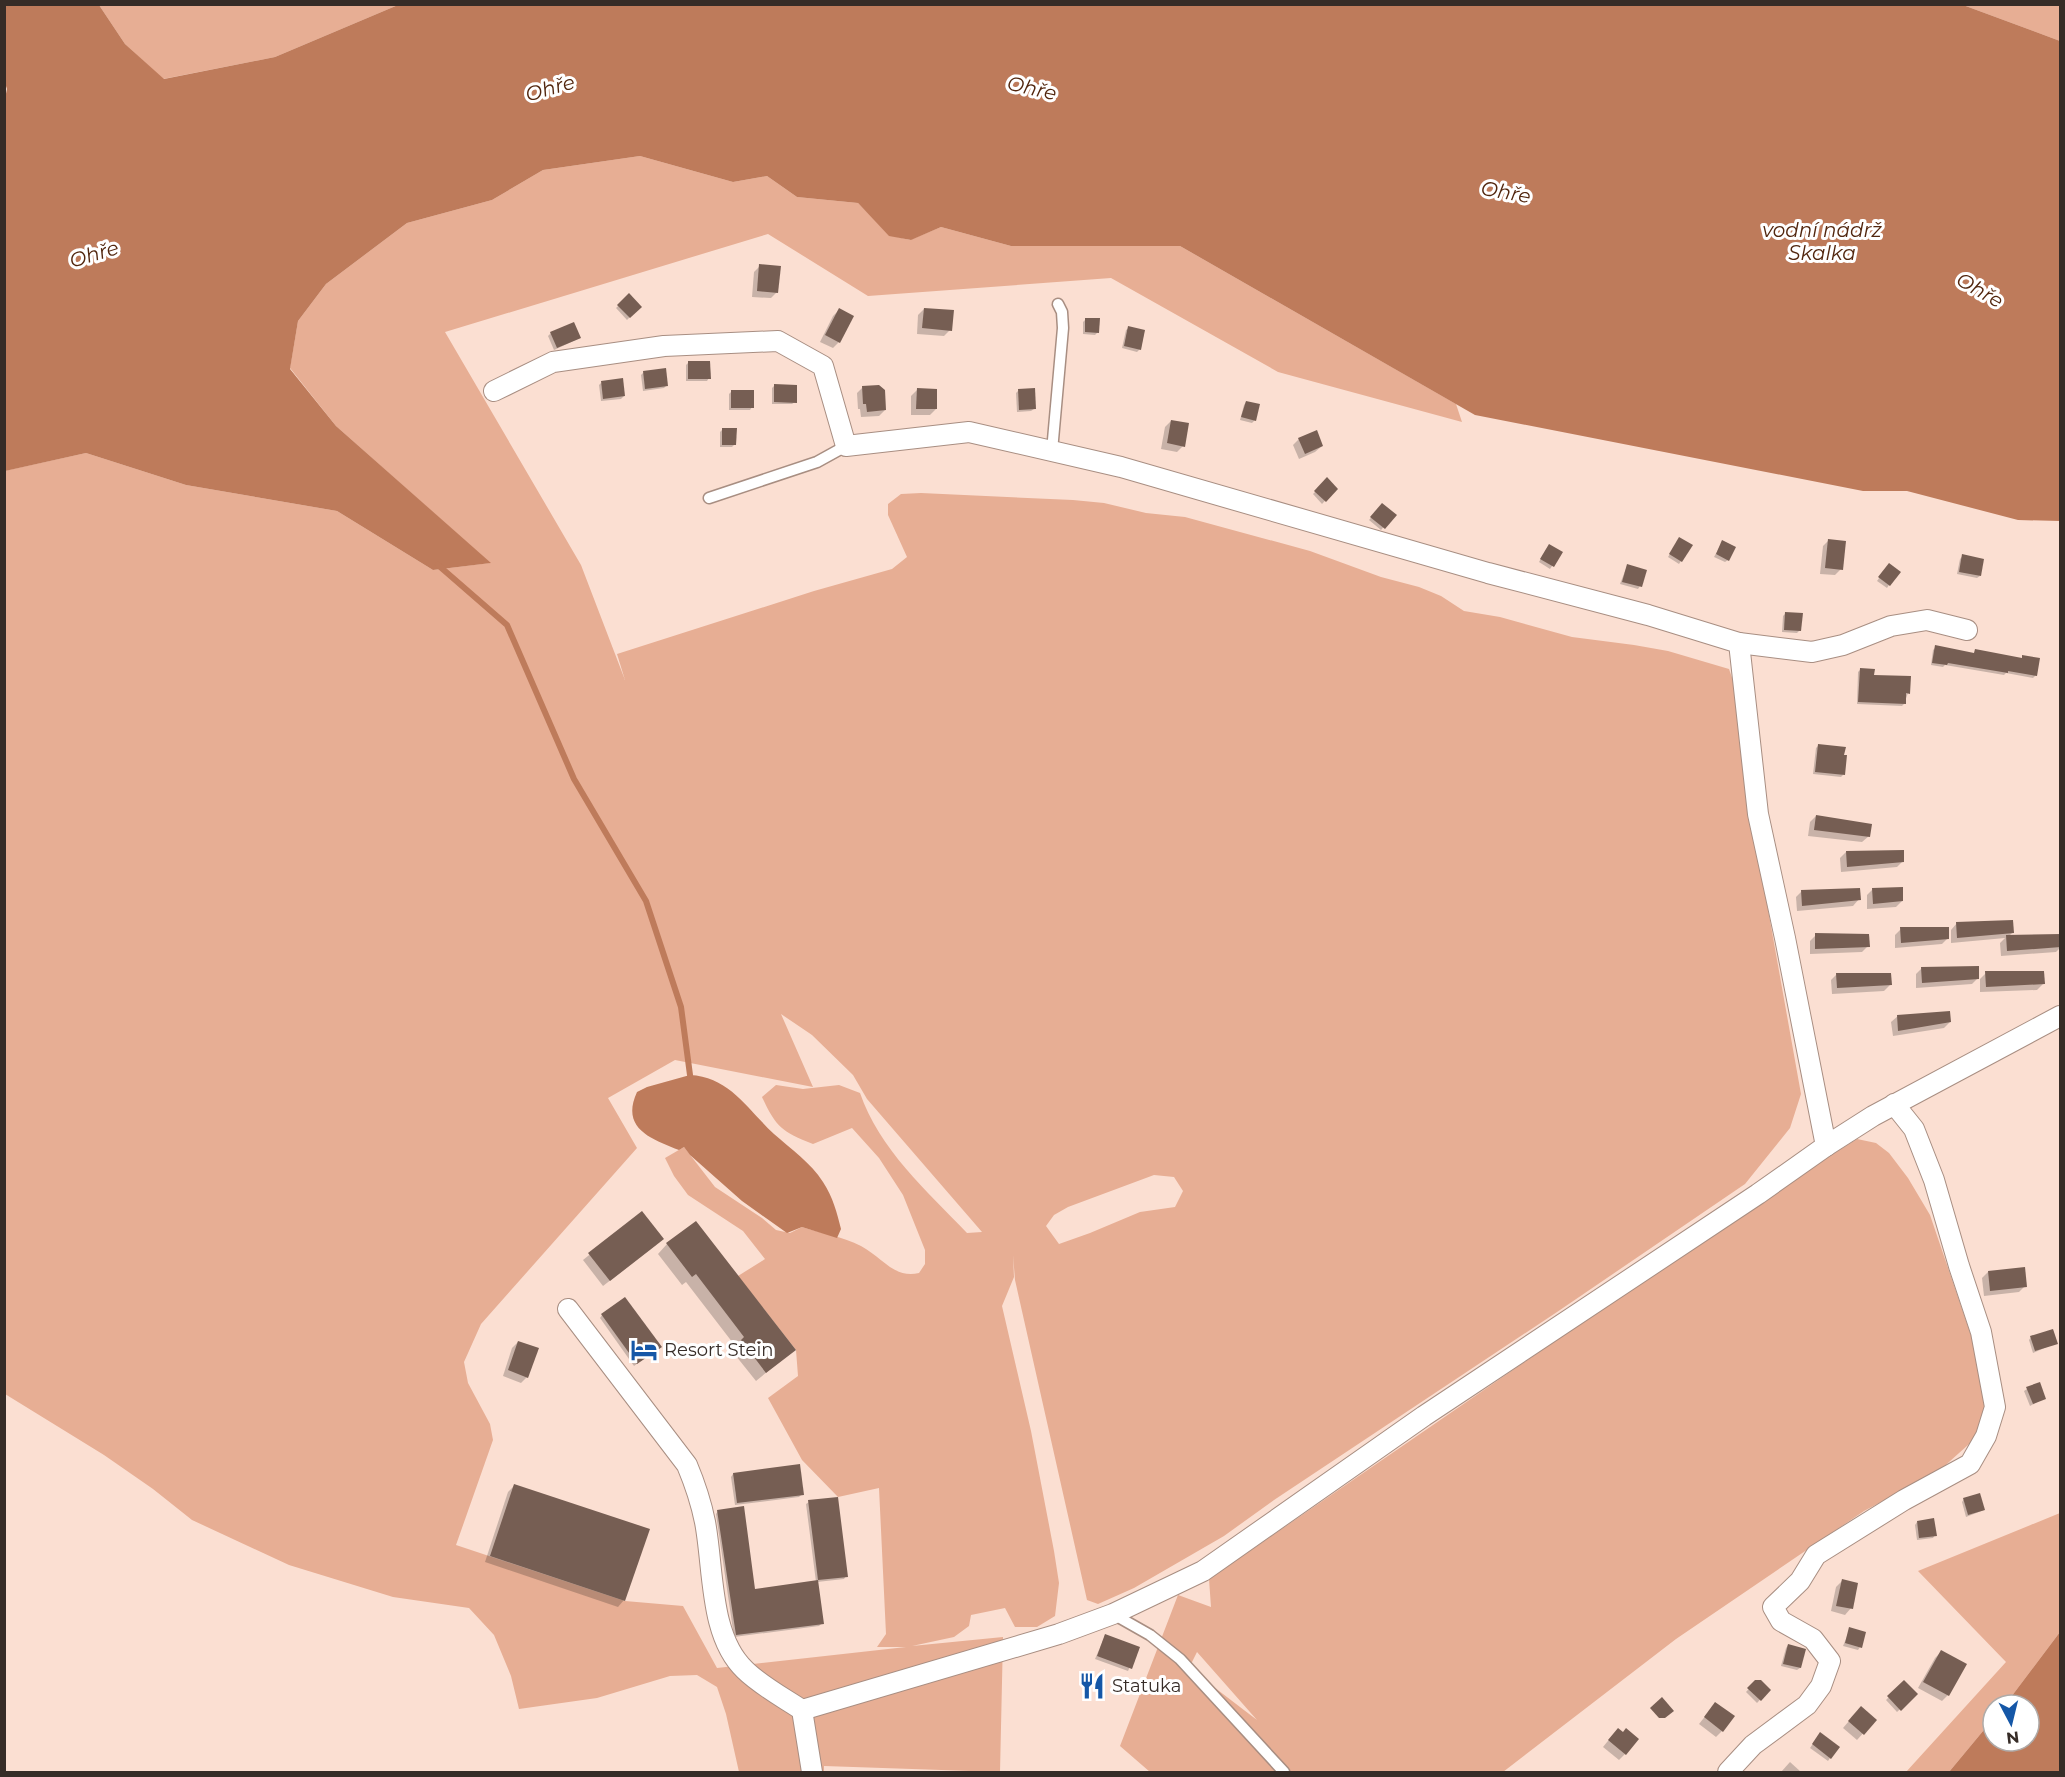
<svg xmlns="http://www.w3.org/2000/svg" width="2065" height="1777" viewBox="0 0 2065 1777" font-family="Montserrat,sans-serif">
  <rect width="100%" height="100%" fill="#fbdfd2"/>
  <g fill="#e7ae94" fill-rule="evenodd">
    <path d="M99,5H398L275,57L163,79L125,44Z"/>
    <path d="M1963,5H2060V41Z"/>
    <path d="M640,156L733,182L767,176L797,197L858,203L889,235L910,240L941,227L1011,246H1180L1456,404L1462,422L1278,372L1111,278L868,296L768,234L445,332L581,565L625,680L617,654L814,591L892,569L907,557L888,515V504L901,494L921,493L1073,500L1104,503L1146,513L1185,517L1310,551L1381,577L1419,587L1441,596L1464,611L1500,617L1572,637L1634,645L1668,651L1729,669L1741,704L1749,803L1801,1094L1790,1128L1745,1184L1560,1310L1274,1500L1224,1536L1134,1588L1098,1604L1087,1600L1015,1280L1013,1255L1014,1277L1002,1306L1031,1431L1054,1551L1059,1583L1055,1616L1037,1627H1015L1005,1608L971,1615L969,1626L954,1637L912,1646L1003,1637L1000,1772L824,1766V1772H739L726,1714L717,1687L697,1675L670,1676L597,1698L519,1709L511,1676L494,1635L469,1608L393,1597L289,1565L192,1520L153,1489L104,1455L5,1394L4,471L86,453L186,485L337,511L433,570L490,563L336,426L290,368L298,321L326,284L407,223L492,200L543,170ZM781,1014L812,1035L853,1075L867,1099L982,1232L967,1233C927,1191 879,1149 860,1093L839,1085L803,1089L776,1085L762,1097C776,1127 782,1132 813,1144L852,1128L879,1158L903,1195L925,1250V1264L919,1273C894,1279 882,1257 861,1246C843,1237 821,1233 802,1227L790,1233L776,1230L762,1218L715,1187L684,1147L665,1158L674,1176L688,1195L743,1231L765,1259L738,1276L796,1350L798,1376L768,1398L802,1460L838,1497L879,1488L886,1634L877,1647H906L717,1668L683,1606L625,1601L456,1545L493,1440L490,1424L468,1383L464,1362L481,1324L637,1148L608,1098L675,1060L813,1087ZM1154,1175L1174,1177L1183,1191L1175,1207L1140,1212L1090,1233L1059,1244L1046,1226L1054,1215L1068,1207Z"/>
    <path d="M1857,1139L1876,1143L1889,1153L1908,1178L1930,1215L1978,1356L1987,1398L1978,1436L1939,1471L1864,1511L1676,1639L1503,1772H1150L1120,1746L1178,1595L1211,1607L1209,1579L1766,1196ZM1197,1652L1257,1720L1189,1668Z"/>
    <path d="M2060,1513V1632L2005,1705H1993V1719L1949,1772H1906L2006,1662L1918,1571Z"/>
  </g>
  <g fill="#be7b5b">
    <path d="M398,5H1963L2060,41V521L2018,520L1907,491H1863L1475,415L1180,246H1011L941,227L911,240L889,236L858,203L797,197L767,176L733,182L640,156L543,170L492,200L407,223L326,284L298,321L290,369L336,426L491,563L433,570L337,511L186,485L86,453L5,471L4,103L7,89L4,80L5,5H99L125,44L164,79L275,57Z"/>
    <path d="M690,1075C730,1077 748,1110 774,1134C791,1149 811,1163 823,1182C833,1197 837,1213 841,1229L837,1238L802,1227L787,1233L742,1201L690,1155L684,1147L679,1150C652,1139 620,1129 637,1092L647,1087Z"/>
    <path d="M2060,1632V1772H1949L1993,1719V1741H2029V1705H2005Z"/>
  </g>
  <g fill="#0003">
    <path d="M760,266L777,292L771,298L752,297L754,272Z"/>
    <path d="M629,296L640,307L627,320L616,308Z"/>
    <path d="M924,309L950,330L944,336L917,334L918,315Z"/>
    <path d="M839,310V342L833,348L820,342L833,316Z"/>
    <path d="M1086,319L1098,332L1095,335L1083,334V322Z"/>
    <path d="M1129,328L1140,349L1137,352L1122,348L1126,330Z"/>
    <path d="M551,333L580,338L554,350L548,336Z"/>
    <path d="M688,363L709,378L707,381H686V365Z"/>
    <path d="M644,372L666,386L664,388L643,391L641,375Z"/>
    <path d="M601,383L624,396L621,399L601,401L599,385Z"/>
    <path d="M775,385L795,402L792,404H772V388Z"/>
    <path d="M863,387L885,410L879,416L861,417L860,409H858L857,393Z"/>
    <path d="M917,390L936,409L930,415H911V396Z"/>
    <path d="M1019,390L1034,409L1031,411L1017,412L1016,393Z"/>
    <path d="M732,391L752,407L750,410H729V394Z"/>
    <path d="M1246,402L1255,420L1252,423L1240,420L1244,405Z"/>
    <path d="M1171,421L1183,446L1177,452L1161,449L1165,427Z"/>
    <path d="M723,429L735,444L732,447H720V432Z"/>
    <path d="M1299,439L1322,446L1315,452L1299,459L1293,445Z"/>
    <path d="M1327,480L1336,489L1322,504L1313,494Z"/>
    <path d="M1382,505L1394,515L1381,530L1369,520Z"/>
    <path d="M1829,540L1841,569L1835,575L1820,574L1823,546Z"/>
    <path d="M1677,542L1681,561L1679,564L1668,557Z"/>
    <path d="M1722,542L1728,560L1725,562L1714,557Z"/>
    <path d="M1547,548L1561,553L1550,569L1539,562Z"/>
    <path d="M1963,556L1980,576L1977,578L1957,574L1960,559Z"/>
    <path d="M1627,566L1640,586L1638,589L1620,584Z"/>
    <path d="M1887,567L1889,585L1887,588L1877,581Z"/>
    <path d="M1786,613L1800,630L1797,633L1782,632L1783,616Z"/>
    <path d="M1936,647L1973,654L1976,651L2021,659L2023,657L2036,675L2033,678L2006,673L2004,675L1945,665L1943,667L1931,665L1933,650Z"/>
    <path d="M1860,670L1908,693L1904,704L1902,706L1857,704L1858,672Z"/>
    <path d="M1818,746L1843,775L1841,777L1813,774L1816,748Z"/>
    <path d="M1816,816L1869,836L1862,842L1808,836L1810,822Z"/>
    <path d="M1846,852L1903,861L1897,867L1841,872L1840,858Z"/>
    <path d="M1873,889L1902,901L1896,907L1867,909V895Z"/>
    <path d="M1802,891L1859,899L1853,906L1797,911L1796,897Z"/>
    <path d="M1957,923L2013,932L2008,937L2060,936V948L2056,952L2001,956L2000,943L2005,938L1951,943V930Z"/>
    <path d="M1901,929L1948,938L1942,944L1895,948V935Z"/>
    <path d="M1816,935L1868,946L1862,952L1810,954V941Z"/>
    <path d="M1922,968L1978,978L1972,984L1916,988V974Z"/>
    <path d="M1986,973L2043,984L2037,990L1980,992V979Z"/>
    <path d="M1837,974L1890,985L1884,991L1832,994L1831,980Z"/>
    <path d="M1898,1016L1950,1022L1944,1028L1893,1036L1891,1022Z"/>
    <path d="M641,1213L656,1245L603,1286L583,1260Z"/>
    <path d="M667,1244L794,1350L756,1381L732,1351L736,1347L686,1282L682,1285L658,1254Z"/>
    <path d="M1988,1272L2025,1286L2019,1292L1984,1296L1982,1278Z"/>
    <path d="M602,1315L657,1349L634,1366L600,1318Z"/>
    <path d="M2031,1337L2056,1343L2033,1353L2029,1340Z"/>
    <path d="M518,1342L527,1377L521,1383L503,1376L512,1348Z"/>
    <path d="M2027,1389L2045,1398L2030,1406L2024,1391Z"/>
    <path d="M733,1474L802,1494L799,1497L735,1505L731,1477Z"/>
    <path d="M514,1486L624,1600L618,1607L485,1562L508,1492Z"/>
    <path d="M1964,1499L1984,1510L1966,1517L1962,1502Z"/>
    <path d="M809,1502L846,1576L844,1579L817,1582L822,1623L819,1626L734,1637L716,1514L718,1511L754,1591L816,1582L806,1504Z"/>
    <path d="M1917,1522L1935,1535L1933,1538L1917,1540L1915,1525Z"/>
    <path d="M1842,1581L1851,1608L1845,1615L1831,1611L1836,1587Z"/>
    <path d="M1850,1629L1860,1647L1858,1650L1843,1646Z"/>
    <path d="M1105,1636L1138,1648L1128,1671L1095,1659Z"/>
    <path d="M1788,1645L1804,1650L1800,1668L1797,1670L1781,1666L1786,1648Z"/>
    <path d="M1941,1652L1948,1695L1942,1701L1918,1688L1935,1658Z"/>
    <path d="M1755,1682L1769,1690L1757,1703L1746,1692Z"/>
    <path d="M1904,1682L1916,1694L1897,1712L1886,1700Z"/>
    <path d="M1715,1704L1722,1731L1716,1737L1699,1724Z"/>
    <path d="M1855,1714L1875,1720L1857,1740L1843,1728Z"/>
    <path d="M1612,1736L1625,1754L1619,1760L1603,1747Z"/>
    <path d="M1818,1736L1830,1758L1828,1761L1810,1748Z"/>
    <path d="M1790,1762L1801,1772H1781Z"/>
  </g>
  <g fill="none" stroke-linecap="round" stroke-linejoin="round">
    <path stroke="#be7b5b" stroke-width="6" d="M438,565L507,625L574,779L646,901L681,1007L690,1075"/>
  </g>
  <g fill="#765e53">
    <path d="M759,264L781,266L778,293L757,291Z"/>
    <path d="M629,293L642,307L630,318L617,305Z"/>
    <path d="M839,308L854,316L840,343L825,335Z"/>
    <path d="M924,308L954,310L952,331L922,328Z"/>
    <path d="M1085,318H1100L1099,333L1085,332Z"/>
    <path d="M574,322L581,338L557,348L550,332Z"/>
    <path d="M1128,326L1145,330L1141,350L1124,346Z"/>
    <path d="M688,361H710L711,379H688Z"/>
    <path d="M666,368L668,386L645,389L643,371Z"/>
    <path d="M623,378L625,396L603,399L601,381Z"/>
    <path d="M774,384L797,385V403L774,402Z"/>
    <path d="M879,385L885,390L886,410L867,412L866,404H863L862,386Z"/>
    <path d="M917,388L937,389V409H916Z"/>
    <path d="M1035,388L1036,409L1019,410L1018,389Z"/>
    <rect x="731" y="390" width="23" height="18"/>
    <path d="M1246,401L1260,404L1256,421L1241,417Z"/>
    <path d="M1171,420L1189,423L1185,447L1167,443Z"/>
    <path d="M722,428H737L736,445H722Z"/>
    <path d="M1317,430L1323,446L1305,454L1298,438Z"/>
    <path d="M1327,477L1338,489L1326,502L1314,491Z"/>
    <path d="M1382,503L1397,515L1385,529L1370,517Z"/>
    <path d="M1679,537L1693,545L1682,562L1669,554Z"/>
    <path d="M1828,539L1846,541L1843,570L1825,568Z"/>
    <path d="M1722,540L1736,547L1729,561L1716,554Z"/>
    <path d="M1549,544L1563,552L1554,567L1540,559Z"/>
    <path d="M1962,554L1984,559L1981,576L1959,572Z"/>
    <path d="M1889,563L1901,572L1890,586L1878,577Z"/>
    <path d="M1627,564L1647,570L1642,587L1622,582Z"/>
    <path d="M1785,612L1803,613L1801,631L1784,630Z"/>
    <path d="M1935,645L1974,653L1975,649L2022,658V655L2040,658L2037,676L2008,671V673L1948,663L1947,665L1932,663Z"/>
    <path d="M1860,668L1875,669L1874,675L1911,676L1910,694L1906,693V704L1858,702Z"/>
    <path d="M1818,744L1846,747L1844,755H1847L1845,775L1815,772Z"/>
    <path d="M1816,815L1872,824L1870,837L1814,830Z"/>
    <path d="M1904,850V862L1847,867L1846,851Z"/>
    <path d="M1903,887V901L1873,904L1872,888Z"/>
    <path d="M1860,888L1861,900L1802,906L1801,890Z"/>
    <path d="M2013,920L2014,933L1957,938L1956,922Z"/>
    <path d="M1900,927H1949V939L1901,943Z"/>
    <path d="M1815,933L1869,934L1870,947L1815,949Z"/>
    <path d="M2061,934V947L2007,951L2006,935Z"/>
    <path d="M1979,966V979L1922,983L1921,967Z"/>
    <path d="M1985,971H2044L2045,984L1986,987Z"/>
    <path d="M1836,973H1891L1892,985L1837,988Z"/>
    <path d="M1950,1011L1951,1022L1898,1031L1897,1015Z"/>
    <path d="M642,1211L664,1239L610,1281L588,1253Z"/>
    <path d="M696,1221L796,1350L766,1373L741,1340L744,1337L696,1274L692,1277L666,1243Z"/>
    <path d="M2025,1267L2027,1287L1990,1291L1988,1271Z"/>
    <path d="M625,1297L662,1347L637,1364L601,1314Z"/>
    <path d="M2053,1329L2058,1344L2035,1351L2030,1336Z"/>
    <path d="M518,1341L539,1348L528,1378L508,1370Z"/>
    <path d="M2040,1382L2046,1399L2033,1404L2026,1387Z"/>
    <path d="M800,1464L804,1495L737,1503L733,1473Z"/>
    <path d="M514,1484L650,1529L625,1601L490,1556Z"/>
    <path d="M1980,1493L1985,1510L1968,1515L1963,1498Z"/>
    <path d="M838,1497L848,1577L818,1580L808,1500Z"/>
    <path d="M744,1506L755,1589L818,1580L824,1624L736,1635L717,1510Z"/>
    <path d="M1934,1518L1937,1536L1919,1538L1917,1521Z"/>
    <path d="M1842,1579L1858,1583L1853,1609L1836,1606Z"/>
    <path d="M1849,1627L1866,1632L1862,1648L1845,1643Z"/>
    <path d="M1105,1634L1140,1647L1132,1669L1097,1656Z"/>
    <path d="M1788,1644L1806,1649L1801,1668L1783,1664Z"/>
    <path d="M1941,1650L1967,1664L1949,1696L1923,1682Z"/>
    <path d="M1755,1680H1761L1771,1690L1761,1701L1747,1688Z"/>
    <path d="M1904,1680L1918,1694L1901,1711L1887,1696Z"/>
    <path d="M1662,1697L1674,1711L1665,1718H1659L1650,1708Z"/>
    <path d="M1715,1702L1735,1716L1723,1732L1704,1717Z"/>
    <path d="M1861,1706L1877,1720L1864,1735L1848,1721Z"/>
    <path d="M1618,1728L1623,1732L1626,1728L1639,1739L1626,1755L1608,1740Z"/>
    <path d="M1820,1732L1840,1747L1831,1759L1812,1744Z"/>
  </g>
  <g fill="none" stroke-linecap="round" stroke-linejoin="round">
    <g stroke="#a88e82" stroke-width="13">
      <g id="service">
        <path d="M1052,451L1063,328L1062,312L1058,304"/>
        <path d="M709,498L817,462L846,446"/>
        <path d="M1113,1614L1150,1635L1180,1659L1284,1772"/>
      </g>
    </g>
    <g stroke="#a88e82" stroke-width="22">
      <g id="minor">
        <path d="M494,391L553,362L664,346L778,341L823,366L846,446L969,432L1121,467L1488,573L1648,615L1739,643L1758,814L1785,938L1826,1146L1758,1194L1424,1416L1203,1571L1113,1614L1059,1634L802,1710"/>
        <path d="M1739,643L1812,652L1843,645L1891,626L1927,620L1967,630"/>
        <path d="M1826,1146L1873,1116L2060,1016"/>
        <path d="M568,1309L687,1465C695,1484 701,1502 705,1522C714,1569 709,1636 745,1670C760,1685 784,1698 802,1710L812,1772"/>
        <path d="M1728,1772L1753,1745L1807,1705L1821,1686L1830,1661L1813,1639L1781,1621L1773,1607L1800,1581L1816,1555L1904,1500L1970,1464L1986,1436L1995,1407L1981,1332L1959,1266L1934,1180L1914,1129L1894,1104"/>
      </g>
    </g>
    <use href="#service" stroke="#fff" stroke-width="10"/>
    <use href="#minor" stroke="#fff" stroke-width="20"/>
  </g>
  <defs>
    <g id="hotel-bare" transform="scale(2.07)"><path d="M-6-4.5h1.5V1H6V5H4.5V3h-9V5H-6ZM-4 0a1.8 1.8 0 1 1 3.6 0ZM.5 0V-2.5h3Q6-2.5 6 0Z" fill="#1557a7" stroke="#fff" stroke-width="2.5" paint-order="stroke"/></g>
    <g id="restaurant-bare" transform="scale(2.07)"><path d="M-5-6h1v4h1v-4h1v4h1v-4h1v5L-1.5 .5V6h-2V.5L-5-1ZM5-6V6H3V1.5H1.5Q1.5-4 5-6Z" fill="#1557a7" stroke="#fff" stroke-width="2.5" paint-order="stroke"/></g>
  </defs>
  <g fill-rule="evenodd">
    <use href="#hotel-bare" x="644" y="1350"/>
    <use href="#restaurant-bare" x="1092" y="1686"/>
  </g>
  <g text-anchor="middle" stroke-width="6" stroke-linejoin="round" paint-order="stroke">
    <g font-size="18" fill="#362c27" stroke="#fff" text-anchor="start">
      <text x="664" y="1356">Resort Stein</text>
      <text x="1112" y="1692">Statuka</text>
    </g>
    <g font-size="20" font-style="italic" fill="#52260e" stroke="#fff">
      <text transform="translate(550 88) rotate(-16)" y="7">Ohře</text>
      <text transform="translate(1032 88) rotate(13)" y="7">Ohře</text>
      <text transform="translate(1506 192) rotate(10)" y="7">Ohře</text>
      <text x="1822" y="237">vodní nádrž<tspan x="1822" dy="23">Skalka</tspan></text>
      <text transform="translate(94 254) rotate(-17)" y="7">Ohře</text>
      <text transform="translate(1980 290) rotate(30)" y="7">Ohře</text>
    </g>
  </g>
  <rect width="2065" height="1777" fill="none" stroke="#362c27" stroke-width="12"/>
  <g transform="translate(2011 1723) rotate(173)"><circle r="28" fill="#ffffff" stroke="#afaba9" stroke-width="1.5"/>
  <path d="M0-4.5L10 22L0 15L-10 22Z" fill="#1557a7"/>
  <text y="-9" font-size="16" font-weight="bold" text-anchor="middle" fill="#362c27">N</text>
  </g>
</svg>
